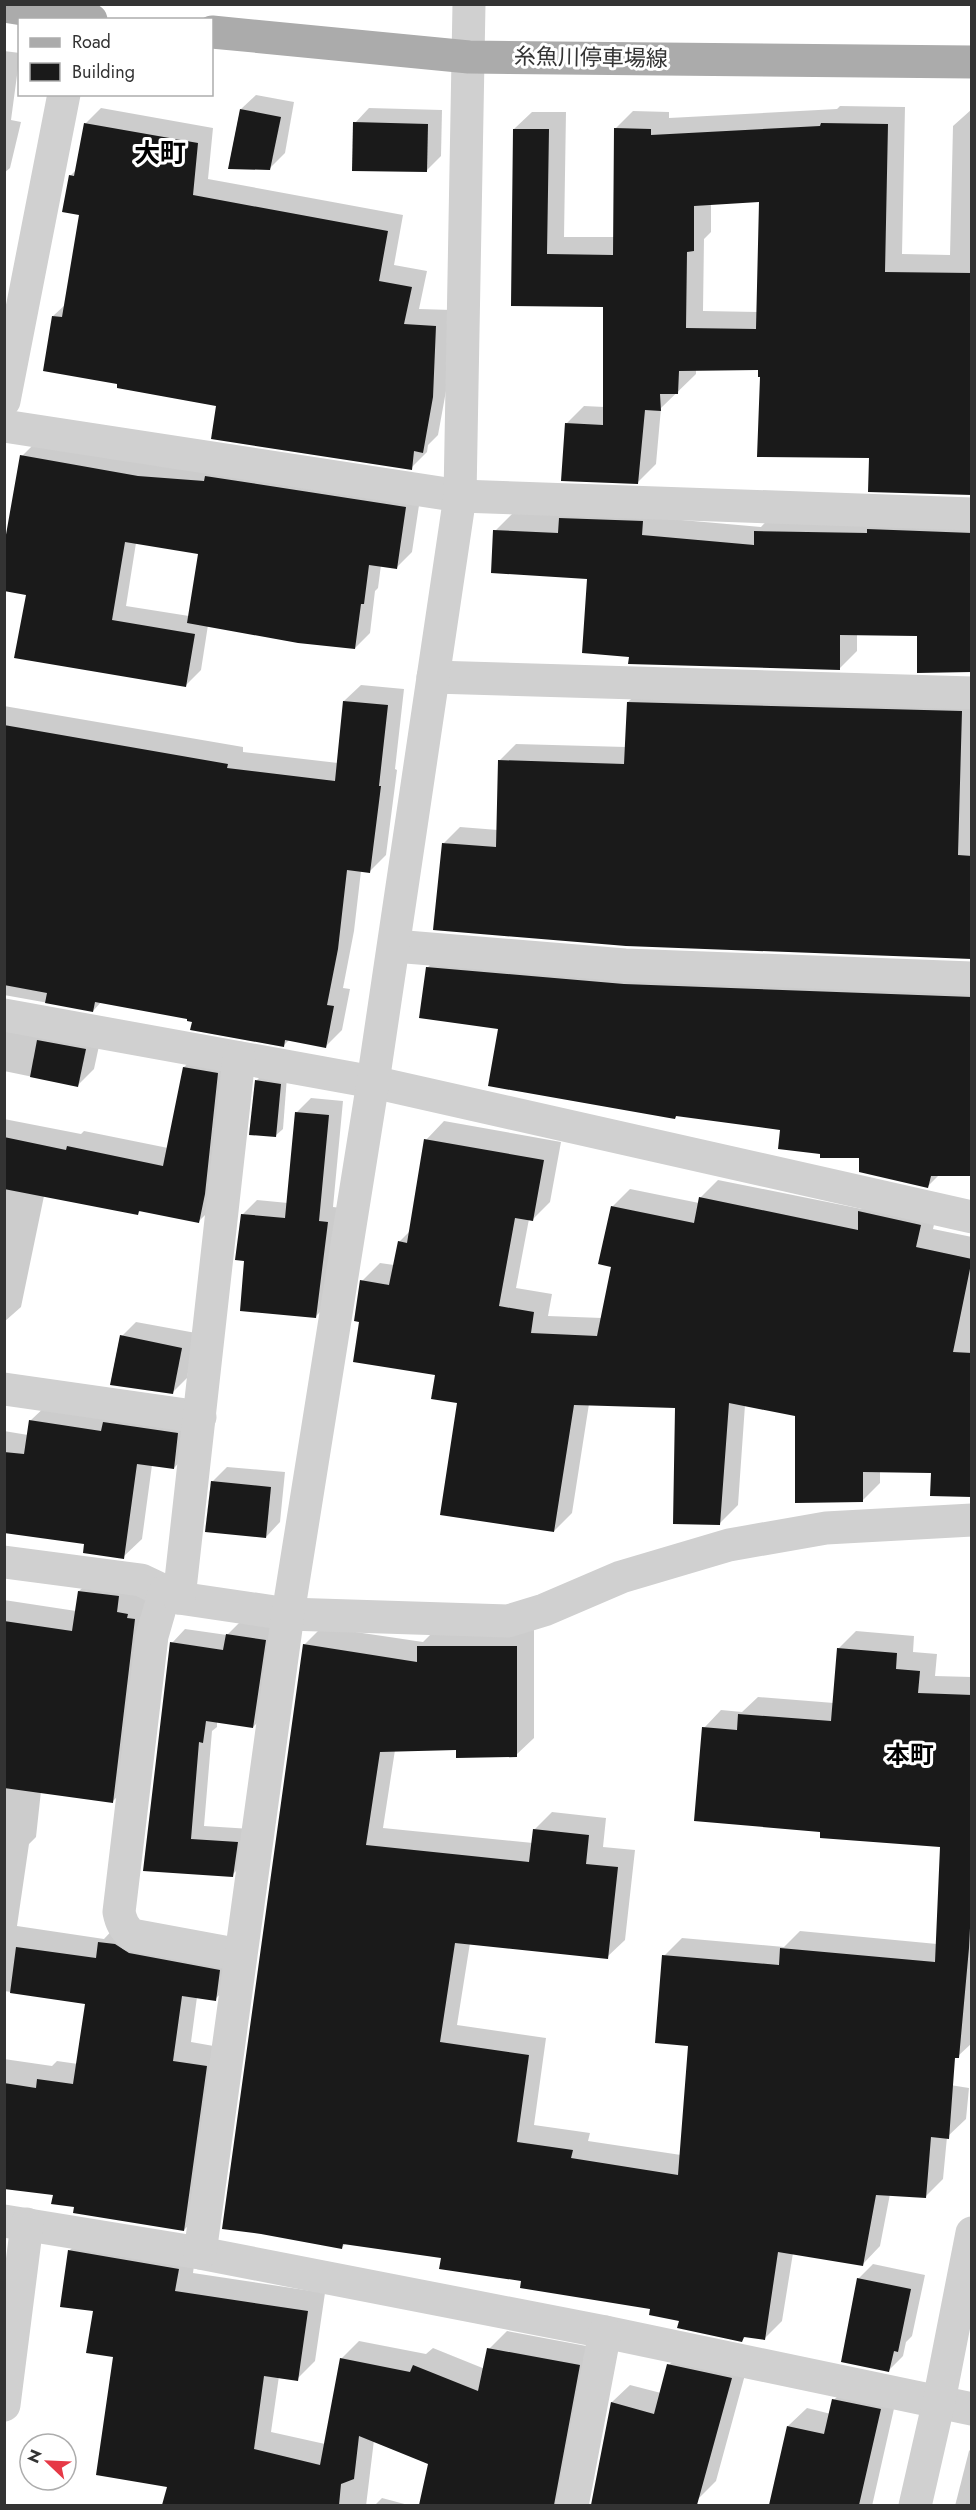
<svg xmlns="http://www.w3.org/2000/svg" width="976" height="2510" viewBox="0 0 976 2510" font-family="Jost,'Noto Sans JP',sans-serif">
  <rect width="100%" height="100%" fill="#fff"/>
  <g fill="#0003" fill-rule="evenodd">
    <path d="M4,51L20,53L11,120L21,122L10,168L4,173Z"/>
    <path d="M256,95L294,102L285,153L270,168L241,109Z"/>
    <path d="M840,106L905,107L902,254L950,255L953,126L972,109V494L870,457L761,376L759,369L696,370V374L661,408L656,464L638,482L566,424L584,406L605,407V305H513L514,129L532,112H566L564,237H614L615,129L633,111L669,112V118L837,109ZM761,201L758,312L703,311L704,239L711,232V203Z"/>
    <path d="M101,108L213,128L208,179L403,215L394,265L427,271L419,309L452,310L448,380L438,435L428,445L427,452L411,468L218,404L119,383L53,316L66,304L81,214L70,176L77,169L85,124Z"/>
    <path d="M369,108L442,110L441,156L426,171L355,123Z"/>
    <path d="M37,441L421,492L412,552L397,567L381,565L378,588L375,591L370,633L355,648L208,625L201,670L186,685L27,594L22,456ZM136,543L200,553L189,616L126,606Z"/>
    <path d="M513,513L659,518L761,527L773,514L972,515V671L918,635L857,634V651L839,669L630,655L589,578L495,531Z"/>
    <path d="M361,685L404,689L395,769L397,770L386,855L369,872L361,871L354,931L343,988L350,989L342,1030L325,1047L289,1040L284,1045L194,1021L189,1017L102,1001L93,1011L4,995V706L243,747V752L338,763L344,701Z"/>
    <path d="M645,686L972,695V958L444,843L460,827L498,830L499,761L516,744L626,747L628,702Z"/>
    <path d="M441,955L972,983V1174H940L928,1186L860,1156L821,1153L782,1129L678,1114L675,1118L500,1028L427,968Z"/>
    <path d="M4,1007L102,1032L94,1069L77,1086L4,1071Z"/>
    <path d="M200,1052L233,1058L214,1206L199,1221L141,1210L138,1213L44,1196L21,1307L4,1322V1119L81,1134L84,1131L168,1148L184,1067Z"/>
    <path d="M264,1073L287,1077L283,1129L275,1136L257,1080Z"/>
    <path d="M311,1098L343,1101L333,1207L342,1208L330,1302L316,1316L246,1259L242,1215L257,1200L288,1203L296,1113Z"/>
    <path d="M444,1121L561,1142L550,1202L532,1220L529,1219L516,1288L552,1294L548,1316L602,1318L613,1266L612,1207L630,1189L699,1203L700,1198L718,1180L862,1209L878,1193L938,1207L933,1229L972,1237V1495L932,1471H880V1483L862,1501L797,1415L745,1405L738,1505L720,1523L677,1407L589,1404L572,1513L554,1531L437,1373L360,1320L362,1281L380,1263L394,1265L399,1242L410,1231L426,1140Z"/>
    <path d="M136,1322L196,1333L187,1378L172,1393L122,1336Z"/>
    <path d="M49,1403L196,1415L192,1449L174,1468L152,1465L142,1539L123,1557L86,1543L4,1532V1431L28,1435L30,1421Z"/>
    <path d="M227,1467L285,1472L280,1522L266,1537L212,1482Z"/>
    <path d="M98,1573L153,1601L131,1782L113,1801L41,1791L36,1837L29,1844L17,1926L104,1939L118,1924L238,1952L234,1981L215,1999L197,1997L191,2042L225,2048L202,2211L184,2230L76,2206L54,2194L4,2187V2059L52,2066L57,2061L78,2064L86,2002L4,1991V1600L76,1611L79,1591Z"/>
    <path d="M241,1621L279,1626L267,1713L253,1727L217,1722V1727L212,1731L204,1826L251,1829L246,1861L232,1875L145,1869L172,1643L185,1629L227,1635Z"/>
    <path d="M322,1627L423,1642L436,1629H534V1738L516,1755L458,1749L395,1750L383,1828L533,1843L534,1830L552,1812L606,1818L603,1847L635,1850L625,1940L607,1957L470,1943L457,2025L546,2038L534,2125L590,2133L588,2141L681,2155L690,2045L664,1956L682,1938L784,1947L800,1931L937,1944L942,1846L822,1831L704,1728L721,1710L742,1712L758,1697L834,1703L839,1648L856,1631L914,1636L913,1652L937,1654L935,1676L972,1677V2043L958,2056L830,2066L969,2088L966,2119L947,2137L943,2179L925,2197L890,2194L880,2246L863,2264L793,2253L782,2321L764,2339L746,2336L742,2340L652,2308L523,2280L442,2257L346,2243L341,2248L304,1645Z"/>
    <path d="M87,2233L196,2251L193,2273L325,2293L315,2361L297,2379L279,2376L271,2432L325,2444L341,2359L359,2341L426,2354L433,2348L485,2369L489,2349L507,2331L597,2348L584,2506H421L430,2463L374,2440L366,2506H164L168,2486L69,2251Z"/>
    <path d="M873,2264L925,2275L912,2336L906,2342L903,2356L888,2371L858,2279Z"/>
    <path d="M687,2347L749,2360L716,2481L698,2499L644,2484L639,2506H593L612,2402L630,2385L661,2393L669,2365Z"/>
    <path d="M852,2381L898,2391L872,2506H771L788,2426L807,2408L831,2414L834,2400Z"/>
    <path d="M972,2448V2506H955L969,2451Z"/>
    <path d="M382,2498L412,2506H374Z"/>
  </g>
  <g fill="#1a1a1a" fill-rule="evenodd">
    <path d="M240,109L281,117L270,170L228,169Z"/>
    <path d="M353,122L428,124L427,172L352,171Z"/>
    <path d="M84,123L198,143L193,195L388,231L379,281L412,287L404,324L436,326L433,397L423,453L414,451L412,470L211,439L216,406L117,388V384L43,371L52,316L62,317L79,215L62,212L69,175L74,176Z"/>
    <path d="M821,123L888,124L885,272L972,273V495L868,492L869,458L757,457L760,377H758V370L679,371L678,394H660L661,411L645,410L638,484L561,481L565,423L603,425V307L511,306L513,129H549L547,254L613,255L614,128L651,129V135L820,126ZM759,202L756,329L686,328L687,252L694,251V206Z"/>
    <path d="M20,455L138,476L204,481L205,476L406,507L397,569L369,565L364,604H361L355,649L298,643L187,623L198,554L125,542L112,620L195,634L186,687L14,658L26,595L4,591V546Z"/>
    <path d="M559,518L643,521L642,535L754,545V531L867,533V529L972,533V672L917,673V636L840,635V670L628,664L629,657L582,653L587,579L491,573L493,530L558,533Z"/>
    <path d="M343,701L388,705L379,786H381L370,873L347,870L338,949L327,1005L334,1006L326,1048L285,1040L284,1047L190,1030L192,1022L187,1021V1019L95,1002L93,1012L45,1003L47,993L4,985V725L228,764L227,768L335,781Z"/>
    <path d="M627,702L962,711L958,855L972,856V959L626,946L433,930L442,843L496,847L498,760L624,764Z"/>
    <path d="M426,967L624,984L972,997V1176H931L928,1188L859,1172V1158H820V1154L778,1149L780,1130L676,1116L675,1119L488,1086L498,1029L419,1018Z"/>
    <path d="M37,1040L86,1049L78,1087L30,1077Z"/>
    <path d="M183,1067L218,1073L205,1194L199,1223L139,1211L138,1215L4,1189V1137L66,1150L67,1146L163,1166Z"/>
    <path d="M255,1080L281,1084L276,1137L249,1135Z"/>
    <path d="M295,1112L329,1115L319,1221L328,1222L316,1318L240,1311L244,1261L235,1260L241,1214L285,1218Z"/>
    <path d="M424,1139L544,1160L533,1221L515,1218L499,1306L534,1312L531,1333L597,1336L611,1267L598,1264L611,1206L694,1223L699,1197L858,1230V1211L921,1225L916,1247L972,1259L953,1352L972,1353V1497L930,1496L931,1473L863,1472V1502L795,1503V1416L729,1403L720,1525L673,1524L675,1408L574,1405L554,1532L440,1515L457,1403L431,1399L435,1375L353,1362L359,1322L354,1321L360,1280L389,1285L398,1241L407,1243Z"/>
    <path d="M120,1335L182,1348L173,1394L110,1385Z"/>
    <path d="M29,1420L101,1431L103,1422L178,1433L174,1469L137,1464L124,1559L83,1553L84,1544L4,1533V1452L24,1454Z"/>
    <path d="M211,1481L271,1487L266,1538L205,1532Z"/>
    <path d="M78,1591L119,1596L117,1612L128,1614L127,1618L135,1619L113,1803L4,1788V1621L72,1631Z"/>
    <path d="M226,1634L266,1640L253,1728L206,1721L203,1743L199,1742L191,1839L238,1842L233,1877L143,1871L170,1642L223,1650Z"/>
    <path d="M303,1644L417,1662V1646H517V1757L456,1758V1750L380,1752L366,1845L529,1862L533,1829L589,1835L586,1864L618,1867L608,1959L455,1943L440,2042L529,2055L517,2142L573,2150L571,2158L678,2175L688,2046L655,2043L662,1955L779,1965L780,1948L935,1962L940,1847L820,1838V1832L694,1821L702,1727L737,1730L738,1714L831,1721L837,1648L897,1653L896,1669L920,1671L918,1693L972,1695V1888L969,1948L959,2058H955L949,2139L931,2137L926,2198L876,2195L863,2266L778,2252L765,2340L744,2337L742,2342L677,2328L679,2321L649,2315L650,2309L520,2288L521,2281L439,2269L441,2258L343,2244L342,2249L261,2234L222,2229Z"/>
    <path d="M98,1942L115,1944L129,1953L220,1970L216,2001L182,1996L173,2061L207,2066L184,2231L73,2213L74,2207L51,2204L53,2195L4,2189V2083L36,2088L37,2079L73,2084L85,2004L10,1993L16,1947L96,1958Z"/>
    <path d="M68,2250L179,2269L175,2291L308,2311L298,2381L264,2376L254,2449L320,2465L340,2358L410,2372L413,2365L478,2391L487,2348L580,2365L554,2505H419L428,2464L359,2436L354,2479L341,2484L339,2505H162L167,2487L96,2475L113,2357L86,2353L93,2311L60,2307Z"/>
    <path d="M857,2278L911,2289L898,2352L894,2351L889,2372L841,2362Z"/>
    <path d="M667,2364L732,2378L697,2505H591L611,2402L654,2414Z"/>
    <path d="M832,2399L881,2409L859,2505H769L787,2426L824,2434Z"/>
  </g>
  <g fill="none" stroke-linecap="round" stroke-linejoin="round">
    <g stroke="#d0d0d0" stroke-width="33">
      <path d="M4,401L64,94"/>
      <path d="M4,426L460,496L972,514"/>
      <path d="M433,677L972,693"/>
      <path d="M394,946L625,965L972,978"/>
      <path d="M4,1015L373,1082L972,1217"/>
      <path d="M4,1389L200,1417"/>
      <path d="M4,1562L141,1580L179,1598L288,1614L508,1621L544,1610L621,1577L729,1545L826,1528L972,1520"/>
      <path d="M165,1591L152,1636L119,1912C121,1922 124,1928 132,1935L240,1955"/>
      <path d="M179,1598L239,1058"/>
      <path d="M4,2221L200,2253L605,2332L972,2409"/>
      <path d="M200,2253L288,1614L373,1082L460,496L469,4"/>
      <path d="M4,2405L27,2224"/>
      <path d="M572,2506L605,2332"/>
      <path d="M915,2506L939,2401L972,2233"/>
    </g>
    <g stroke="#ababab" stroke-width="33">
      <path d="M4,6L91,20"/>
      <path d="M212,32L469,57L972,62"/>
    </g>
  </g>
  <g text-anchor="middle" stroke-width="6" stroke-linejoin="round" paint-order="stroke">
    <g font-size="22" fill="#333" stroke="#fff">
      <text transform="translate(591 57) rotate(1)" y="8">糸魚川停車場線</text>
    </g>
    <g font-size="24" font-weight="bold" fill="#000" stroke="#fff">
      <text x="910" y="1763">本町</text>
    </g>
    <g font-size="26" font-weight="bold" fill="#000" stroke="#fff">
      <text x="160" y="162">大町</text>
    </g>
  </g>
  <rect width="976" height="2510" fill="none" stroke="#333333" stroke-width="12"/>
  <rect x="18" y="18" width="195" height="78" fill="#ffffff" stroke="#adadad" stroke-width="1.5"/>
  <rect x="30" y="38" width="30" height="9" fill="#ababab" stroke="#adadad" stroke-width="1.5"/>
  <text x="72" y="48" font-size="18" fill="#333333">Road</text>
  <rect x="30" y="63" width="30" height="18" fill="#1a1a1a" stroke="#adadad" stroke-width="1.5"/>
  <text x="72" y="78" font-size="18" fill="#333333">Building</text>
  <g transform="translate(48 2462) rotate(293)"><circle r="28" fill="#ffffff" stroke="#adadad" stroke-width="1.5"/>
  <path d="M0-4.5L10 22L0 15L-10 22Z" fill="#e63946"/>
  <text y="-9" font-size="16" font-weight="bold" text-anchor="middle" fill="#333333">N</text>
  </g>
</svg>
